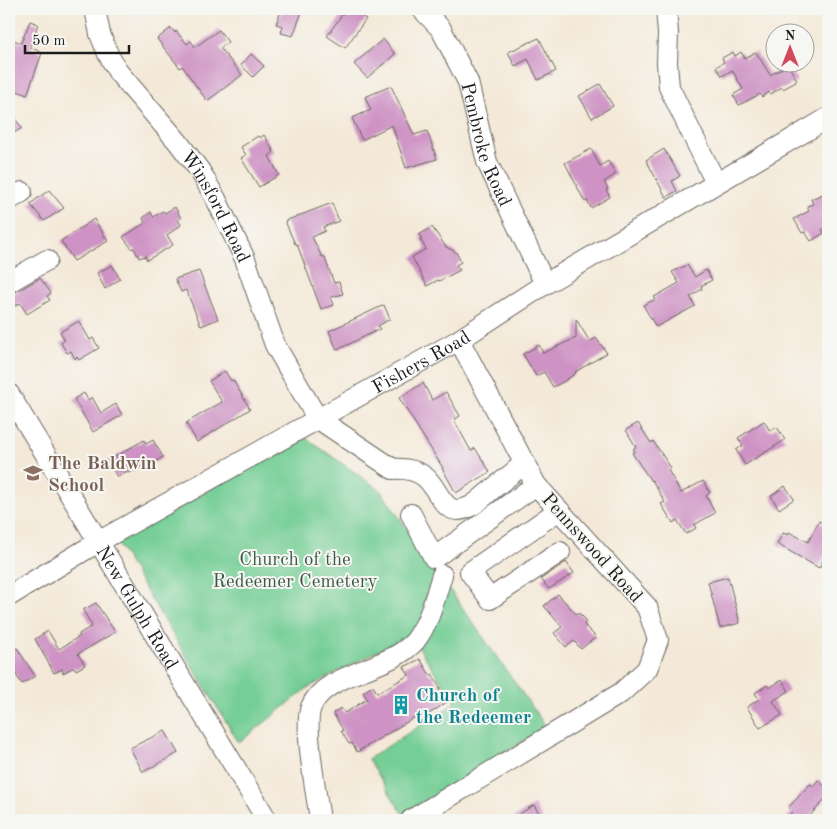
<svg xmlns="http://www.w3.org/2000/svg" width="837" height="829" viewBox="0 0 837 829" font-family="'Old Standard TT',serif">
  <rect width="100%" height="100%" fill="#f6f6f2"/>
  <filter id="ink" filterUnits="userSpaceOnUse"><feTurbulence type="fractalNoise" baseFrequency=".02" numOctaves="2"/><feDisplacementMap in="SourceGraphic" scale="10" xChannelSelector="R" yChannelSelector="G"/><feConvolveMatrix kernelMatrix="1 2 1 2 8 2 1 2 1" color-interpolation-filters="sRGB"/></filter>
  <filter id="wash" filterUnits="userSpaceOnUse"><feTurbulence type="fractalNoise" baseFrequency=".0096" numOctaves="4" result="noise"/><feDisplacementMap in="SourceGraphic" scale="20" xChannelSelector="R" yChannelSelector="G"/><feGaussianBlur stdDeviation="1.12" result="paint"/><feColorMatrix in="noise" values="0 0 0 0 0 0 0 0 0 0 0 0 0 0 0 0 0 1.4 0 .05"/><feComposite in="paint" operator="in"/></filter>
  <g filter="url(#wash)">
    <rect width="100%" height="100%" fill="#f4e9d8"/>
    <path fill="#74ce95" stroke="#487558" d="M303,436L380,490L546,727L404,816L368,759L455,703L410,634L309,687L239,743L117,543Z"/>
    <g id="blocks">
      <g fill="#ce93c4">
        <path d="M282,9H303L293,36L281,33L283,26L276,24Z"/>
        <path d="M346,9H351L366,19L345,48L327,36Z"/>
        <path d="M30,21L38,24L30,47L42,53L27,95L10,88L14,78L9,76V38L21,43Z"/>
        <path d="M171,28L175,33L176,31L187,44L191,41L195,47L219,30L228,42L220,48L242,75L207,101L182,66L180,68L157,39Z"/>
        <path d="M539,38L556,71L538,80L528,59L515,66L508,52Z"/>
        <path d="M383,39L395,54L367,78L354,64Z"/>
        <path d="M733,52L735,56L741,52L745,58L756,52L770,75L788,65L797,80L795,81L796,82L783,89L782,87L771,94L769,92L762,97L760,94L739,105L733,95L743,89L732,70L722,76L716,67L724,62L722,58Z"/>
        <path d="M251,54L264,66L253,77L241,65Z"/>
        <path d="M600,84L613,106L592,118L579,96Z"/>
        <path d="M391,86L414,135L427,131L437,159L406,168L392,125L362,140L352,118L371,110L365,97Z"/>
        <path d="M9,110L22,128L9,136Z"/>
        <path d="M264,135L274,152L269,156L279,175L259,187L241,158L246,155L241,147L258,136L260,138Z"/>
        <path d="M591,149L600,166L608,161L616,174L604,182L608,189L606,190L610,197L591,208L587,200L585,202L565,163Z"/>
        <path d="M664,149L680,176L672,181L677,191L666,197L646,160Z"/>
        <path d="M49,190L64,208L44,221L30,204Z"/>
        <path d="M828,192V226L822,230L824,233L811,241L805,232L802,233L794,219L809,211L807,206L813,204L811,199Z"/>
        <path d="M332,203L339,221L323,227L325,231L312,237L322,257L324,256L334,283L339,282L343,294L331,297L334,305L321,309L297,244H295L285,221Z"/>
        <path d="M175,207L181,218L178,220L181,225L167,235L173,245L147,260L145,256L139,258L134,248L132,249L123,237L145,223L143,218L151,212L153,217L163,211L165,213Z"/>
        <path d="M94,219L108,241L74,261L61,241Z"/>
        <path d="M432,227L446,247L456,252L461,262L456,265L460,270L439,281L438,280L427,286L412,257L426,249L420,239L422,238L419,235Z"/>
        <path d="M112,265L120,279L105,289L97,273Z"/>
        <path d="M687,265L695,277L706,270L712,280L701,286L702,289L690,297L695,306L656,327L643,305L656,299L654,297L679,283L672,272Z"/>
        <path d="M199,271L218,319L201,326L186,290L181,292L175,279Z"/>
        <path d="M40,278L51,293L47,296L50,300L27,314L20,303L9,310V298L14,294V293Z"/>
        <path d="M384,305L390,319L378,326L380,329L337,350L329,331Z"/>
        <path d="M576,319L590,342L596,338L607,353L575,372L576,373L563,382L553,387L544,372L536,376L523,354L539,345L543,353L576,338Z"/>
        <path d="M79,321L90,340L93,338L99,348L79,360L77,357L75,359L71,351L67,353L61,343L65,340L60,332Z"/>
        <path d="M225,371L231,381L233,380L250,409L197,442L186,423L222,402L209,381Z"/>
        <path d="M423,383L432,400L446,392L460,416L454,420L471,451L475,448L490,472L456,493L442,468H443L399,398Z"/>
        <path d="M84,393L88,400L92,397L101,413L116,404L122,415L93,432L74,399Z"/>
        <path d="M764,421L770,431L777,427L785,440L745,465L736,450L743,446L738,438Z"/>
        <path d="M638,423L651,443L653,441L671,468L668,470L681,493L703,481L710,493L706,496L715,513L694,525L696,528L686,534L677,520L673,523L661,504L665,502L652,480L651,481L632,453L635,451L633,449L636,447L626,430Z"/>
        <path d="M144,440L146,444L153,440L163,457L147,467L145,463L128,473L127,471L117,477L108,461Z"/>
        <path d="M785,486L794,499L779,509L771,496Z"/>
        <path d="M819,521L828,526V550L819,568L777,544L783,533L788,535L789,532L808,542Z"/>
        <path d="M566,562L574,573L549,589L541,579Z"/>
        <path d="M728,577L740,623L720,628L708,582Z"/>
        <path d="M558,594L575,613L580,614L586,620L584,625L596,637L581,649L574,641L566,647L554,633L562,627L544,606Z"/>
        <path d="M96,603L115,632L78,654L85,665L76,670L74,667L63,673L62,669L54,673L35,639L48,631L59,649L80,636L79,634L92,626L83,610Z"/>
        <path d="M17,648L35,676L22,684L14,672L9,674V652Z"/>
        <path d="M420,659L430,675L432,674L440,688L439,690L447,702L423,718L420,714L357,752L352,743L349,744L341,731L343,730L333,713L341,708L345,713L367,699L363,692L373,686L377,693L409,675L404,667Z"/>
        <path d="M782,680L789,691L773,701L782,715L760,728L747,707L759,699L755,693L767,685L769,688Z"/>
        <path d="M165,731L178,753L143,772L130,748Z"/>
        <path d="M818,780L828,789V796L806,820H784L792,812L788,808L810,784L813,786Z"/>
        <path d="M534,805L543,820H510Z"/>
      </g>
    </g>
  </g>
  <g filter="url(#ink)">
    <use href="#blocks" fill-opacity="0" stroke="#68645e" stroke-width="1"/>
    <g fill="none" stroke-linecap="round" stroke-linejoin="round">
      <g stroke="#68645e" stroke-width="22">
        <g id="minor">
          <path id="s1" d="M95,9L100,34L108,54L118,72L178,142L200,171L216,199L245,259L275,345L317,418L393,469C405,468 416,470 425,477C440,489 443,521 471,506C477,503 483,497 489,492C501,482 513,473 525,463"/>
          <path id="s2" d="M422,9L441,29L468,82L487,162L545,284"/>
          <path d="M666,9L668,33L667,63L669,87L716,183"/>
          <path d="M9,200L22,192"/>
          <path d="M9,282L47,260"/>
          <path id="s3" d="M9,394L267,820"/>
          <path d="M559,510L470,572L490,599L560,552"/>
          <path d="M411,514L434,558L536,485"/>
          <path id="s4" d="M9,596L98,542L459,340L545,284L828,118"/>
          <path d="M320,820C317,797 303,726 311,707C326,671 389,671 415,641C430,622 435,597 442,575"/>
          <path d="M411,820L621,693L647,669L658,640L647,607L536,485L459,340"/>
        </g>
      </g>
      <use href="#minor" stroke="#fff" stroke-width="20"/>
    </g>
  </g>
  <defs>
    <g id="school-bare" transform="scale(1.5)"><path d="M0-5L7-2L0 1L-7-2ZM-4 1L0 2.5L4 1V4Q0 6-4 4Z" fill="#8d6e63" stroke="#f6f6f2" stroke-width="2.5" paint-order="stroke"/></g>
    <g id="building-bare" transform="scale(1.5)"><path d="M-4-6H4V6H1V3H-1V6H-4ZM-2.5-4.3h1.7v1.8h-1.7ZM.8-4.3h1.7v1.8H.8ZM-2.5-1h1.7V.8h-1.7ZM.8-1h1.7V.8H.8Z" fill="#0f9aa8" stroke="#f6f6f2" stroke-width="2.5" paint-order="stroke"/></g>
  </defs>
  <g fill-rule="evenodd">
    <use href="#school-bare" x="33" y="473"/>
    <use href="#building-bare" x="401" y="705"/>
  </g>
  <g text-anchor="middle" stroke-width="4" stroke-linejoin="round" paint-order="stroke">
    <g font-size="19" fill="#1c1c1c" stroke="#f6f6f2">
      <text dy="7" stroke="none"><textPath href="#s2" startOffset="152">Pembroke Road</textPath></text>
      <text dy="7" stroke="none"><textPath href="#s1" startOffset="235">Winsford Road</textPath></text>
      <text dy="7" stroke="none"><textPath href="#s4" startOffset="474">Fishers Road</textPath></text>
      <text transform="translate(593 547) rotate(48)" y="7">Pennswood Road</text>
      <text dy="7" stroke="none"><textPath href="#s3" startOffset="249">New Gulph Road</textPath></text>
    </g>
    <g font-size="19" font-weight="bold" fill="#785e54" stroke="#f6f6f2" text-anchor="start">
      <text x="48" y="469">The Baldwin<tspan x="48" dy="22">School</tspan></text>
    </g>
    <g font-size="19" fill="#3b5a46" stroke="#f6f6f2">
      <text x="295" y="565">Church of the<tspan x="295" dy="22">Redeemer Cemetery</tspan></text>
    </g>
    <g font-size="19" font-weight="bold" fill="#0d838f" stroke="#f6f6f2" text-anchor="start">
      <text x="416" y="701">Church of<tspan x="416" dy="22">the Redeemer</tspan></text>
    </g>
  </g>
  <rect width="837" height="829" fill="none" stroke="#f6f6f2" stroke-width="30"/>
  <g transform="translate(790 48)"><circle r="24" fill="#f6f6f2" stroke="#9f9f9c"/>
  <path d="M0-4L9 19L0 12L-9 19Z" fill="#d1495b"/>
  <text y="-8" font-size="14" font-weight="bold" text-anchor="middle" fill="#1c1c1c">N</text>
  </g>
  <path d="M25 45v8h104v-8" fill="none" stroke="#1c1c1c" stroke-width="2.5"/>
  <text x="32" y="45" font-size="15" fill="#1c1c1c" stroke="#f6f6f2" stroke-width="4" paint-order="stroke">50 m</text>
</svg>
